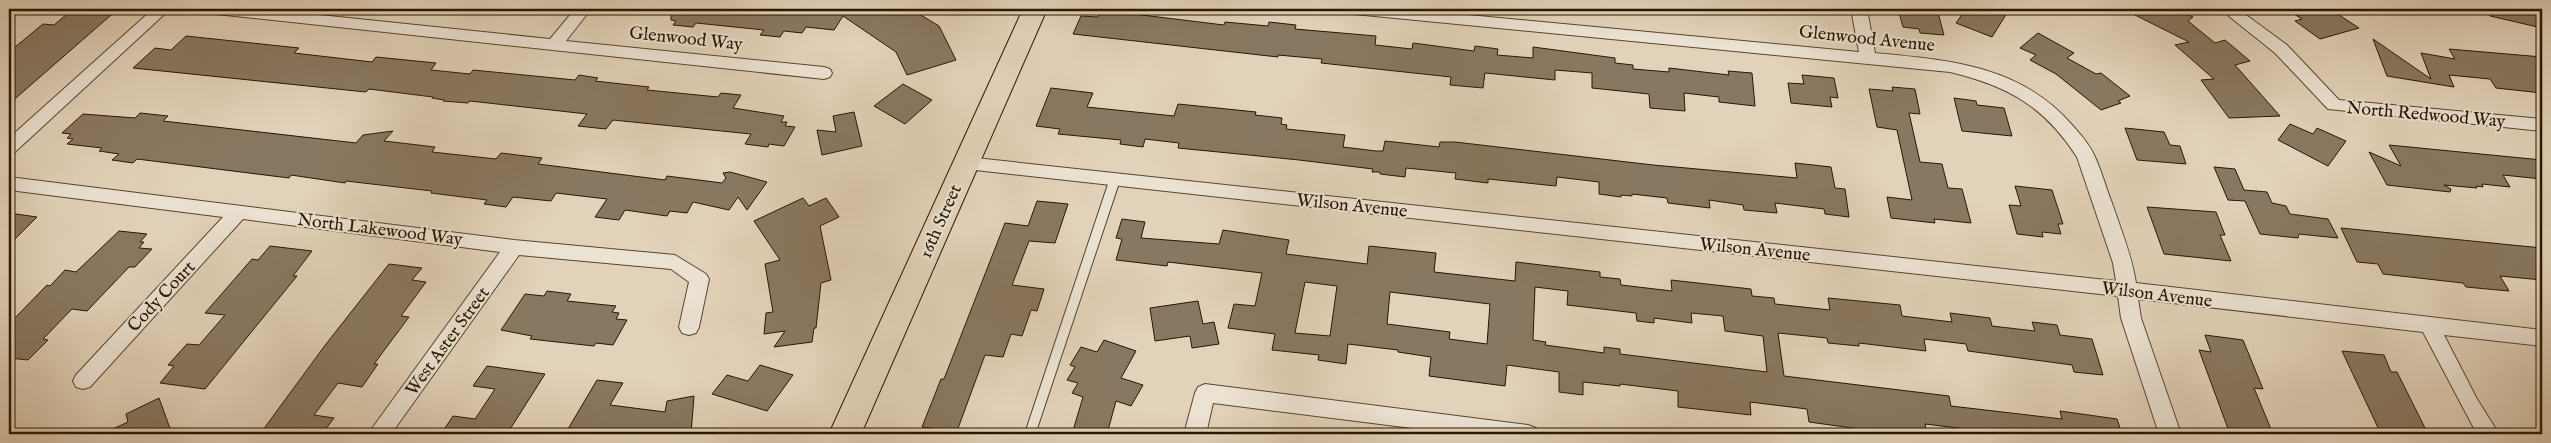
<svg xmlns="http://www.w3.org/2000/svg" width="2551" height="443" viewBox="0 0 2551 443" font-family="'IM FELL English',serif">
  <rect width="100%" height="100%" fill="#e2d2b9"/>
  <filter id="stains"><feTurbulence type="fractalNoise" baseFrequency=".004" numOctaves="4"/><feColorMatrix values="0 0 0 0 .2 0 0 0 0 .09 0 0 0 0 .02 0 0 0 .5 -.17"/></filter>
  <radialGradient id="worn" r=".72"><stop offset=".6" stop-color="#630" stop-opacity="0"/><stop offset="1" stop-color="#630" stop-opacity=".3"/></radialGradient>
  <g fill="#897861" stroke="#291701" fill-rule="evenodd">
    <path d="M73,9H118L9,104V52L43,24L54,25Z"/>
    <path d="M671,9H911L939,26L956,60L907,75L896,52L843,16L834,30L806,27L802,33L784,31L780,37L760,35L764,30L696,23L693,27L673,25L676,21L671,20Z"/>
    <path d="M1898,9H1937L1944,35L1920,33L1919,29L1903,27Z"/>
    <path d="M1966,9H1996L2007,13L1992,37L1956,23Z"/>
    <path d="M2123,9H2175L2193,17L2188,21L2215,43L2225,40L2250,61L2235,65L2280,116L2229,118L2201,80L2214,79L2175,45L2189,42Z"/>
    <path d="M2286,9H2330L2359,28L2320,39L2295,21L2302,19Z"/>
    <path d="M2490,9H2542V28L2490,16Z"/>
    <path d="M1101,10L1224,25L1225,22L1268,26L1269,22L1296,25L1295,29L1376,36L1375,45L1412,49L1413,43L1474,51L1475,46L1498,49L1497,55L1533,58V47L1615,58V63L1633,65V69L1669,72V68L1729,75L1728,71L1752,73L1755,106L1719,102V97L1684,93L1685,111L1650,108L1649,94L1592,88V73L1555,70V80L1485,73L1483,88L1450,85L1451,77L1321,63L1322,59L1278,55V57L1073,34L1081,16L1098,17Z"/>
    <path d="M2038,33L2074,53L2067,58L2096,74L2101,73L2130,96L2118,101L2121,103L2101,110L2056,74L2030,60L2036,55L2020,48Z"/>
    <path d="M186,36L299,48L294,53L372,62L376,57L436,63L431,70L470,74L473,70L575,80L579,75L598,78L595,81L649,87L647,90L718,97L721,93L741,95L733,108L784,116L781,122H787L785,126L795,127L784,146L769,144L768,147L745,144L751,134L613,120L606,129L578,126L587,114L470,101L468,103L443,101L444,100L432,98L433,97L369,89L366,92L133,68L155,48L171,50Z"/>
    <path d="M2373,39L2431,79L2421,53L2455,59L2449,49L2542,57V93L2496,88L2490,79L2449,75L2454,87L2387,76Z"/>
    <path d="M1802,75L1834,78L1838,98L1830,97L1832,107L1791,103L1788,83L1804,84Z"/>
    <path d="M903,84L932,100L905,124L874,106Z"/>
    <path d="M1892,87L1915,89L1920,114L1909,113L1920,162L1942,164L1948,188L1962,189L1971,223L1934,219L1935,223L1891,218L1887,197L1912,200L1897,130L1877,127L1869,89L1893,91Z"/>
    <path d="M1051,88L1093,93L1087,107L1174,116L1178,104L1256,112L1255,115L1282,118L1281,124L1287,125L1286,129L1345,135L1343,147L1376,151H1383L1385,141L1439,147L1440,142H1455L1653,165L1797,178L1795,163L1831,167L1835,188L1845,189L1849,217L1825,214L1824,209L1775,203L1777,213L1744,210L1743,205L1709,200L1710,208L1668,203L1667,198L1632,194V196L1621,195V197L1599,194V182L1557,177L1556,186L1488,179V183L1455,179L1456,173L1406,168L1405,177L1380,174V172H1372L1373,169L1299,160L1178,148L1179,143L1145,139L1143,147L1120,144L1121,140L1058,134L1060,129L1036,126Z"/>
    <path d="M1954,98L1976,101L1977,105L2004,108L2012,136L1962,131Z"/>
    <path d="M854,112L862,146L822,155L817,130L836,132L833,116Z"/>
    <path d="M140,113L168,116L163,121L356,143L363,135L393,131L384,141L435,147L432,152L496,159L501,153L542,158L538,164L665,180L667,176L722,183L726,178L723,173L730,172L767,182L747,210L738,197L729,210L693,202L687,213L670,211L667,216L625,210L619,220L595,217L607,199L556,193L551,201L513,197L506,207L484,204L487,200L431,193L432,191L346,181L345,183L291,175L289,178L137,159L133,163L112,160L119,154L99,151L102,148L67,144L73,139L67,138L71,134L62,133L83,114L135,118Z"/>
    <path d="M2290,124L2313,134L2317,128L2346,141L2328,166L2278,140Z"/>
    <path d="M2125,128L2164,132L2170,145L2180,146L2186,164L2137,160Z"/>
    <path d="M2389,145L2542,160V179L2503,175L2510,187L2482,184L2483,187L2476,186L2477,188L2444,185L2451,189L2450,192L2387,185L2369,152L2401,166Z"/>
    <path d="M2214,167L2235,169L2244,190L2267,192L2272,203L2286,206L2290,214L2328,219L2338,238L2299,234L2298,238L2260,234L2245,201L2228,200Z"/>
    <path d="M2015,186L2052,190L2063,224H2058L2061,234L2042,232L2043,237L2017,234L2009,205L2021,206Z"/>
    <path d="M803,198L809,206L826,198L839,217L820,226L831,280L821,283L816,328H814L812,342L774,347L785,331L764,334L766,313L773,312L765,264L780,260L754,221Z"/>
    <path d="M1037,201L1068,204L1055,243L1029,241L1012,285L1044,289L1037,311L1031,310L1022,336L1011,334L1003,357L985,355L957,431L922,427L941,379H944L1005,223L1028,226Z"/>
    <path d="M2147,207L2216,212L2225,235H2220L2231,261L2164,254Z"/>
    <path d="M9,213L37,217L9,245Z"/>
    <path d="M1122,219L1145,222L1141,238L1219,244L1223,230L1289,240L1286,254L1367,264L1369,246L1436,253L1434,272L1515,281L1516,262L1600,272V277L1620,279L1621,285L1672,291L1671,280L1751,289L1752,296L1774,298L1775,304L1830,310L1828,298L1900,305L1902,316L1952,322L1950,313L1990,318L1992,326L2035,331L2032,322L2057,325L2060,335L2092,339L2103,375L2074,372L2072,365L1968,351L1966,344L1924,339L1926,351L1859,343V346L1828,343L1827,338L1778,333L1784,376L1949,396L1951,406L2062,419L2060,411L2117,419L2122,434H1975L1974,430L1925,424L1927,434L1874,431L1809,422L1807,409L1750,402L1751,415L1678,407V391L1620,384V386L1583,382V395L1559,392V372L1507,365L1505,386L1429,376L1431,357L1398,352V350L1348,344L1346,364L1318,360L1319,355L1272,350L1275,334L1228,328L1234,304L1255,306L1262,273L1168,262L1167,266L1116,260L1122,239L1116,238ZM1305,282L1337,286L1330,336L1295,333ZM1535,287L1568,291L1567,305L1636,313L1637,321L1654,323V318L1692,323L1691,313L1723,316L1725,331L1763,336L1767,372L1620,354V349L1604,347V353L1545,345L1546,342L1533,340ZM1390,292L1490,304L1487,344L1449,339L1450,332L1387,324Z"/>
    <path d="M2341,228L2542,248V280L2500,276L2509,291L2466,287L2463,283L2383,274L2378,264L2357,262Z"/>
    <path d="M119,231L147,234L140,242H144L139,248L152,249L135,267H129L87,311L72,309L43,339L48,340L28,360L9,358V324L47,285L50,286L65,270L76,272Z"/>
    <path d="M270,246L312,251L293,276H297L205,389L160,383L174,366L168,365L187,344L199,345L225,315L205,313L252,259L258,260Z"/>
    <path d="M389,264L422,268L412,280L426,282L401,316L409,317L374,364H378L362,387L338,383L314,415L334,418L322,434H260L326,344Z"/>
    <path d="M547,291L571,294L567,301L616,306L612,312L619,313L616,319L627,320L613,345L596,343L594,346L530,339L532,336L501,330L525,294L544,296Z"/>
    <path d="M1198,301L1203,324L1214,322L1219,344L1192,348L1190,336L1155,341L1150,308Z"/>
    <path d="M2205,335L2243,340L2263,389L2254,388L2273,434H2230L2199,350L2211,352Z"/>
    <path d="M1104,340L1136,351L1121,378L1143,385L1131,406L1116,401L1107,434H1072L1083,397L1072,393L1078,383L1067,380L1075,367L1070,365L1081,347L1097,352Z"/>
    <path d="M2342,351L2384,355L2391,372H2397L2428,434H2381Z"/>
    <path d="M760,365L793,375L767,411L712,394L727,375L748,381Z"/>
    <path d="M487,366L545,374L507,434H441L453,416L475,419L495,389L473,386Z"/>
    <path d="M597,380L623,383L610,405L665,412L667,401L694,396L691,434H565Z"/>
    <path d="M159,398L172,434H102L128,422L126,414Z"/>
  </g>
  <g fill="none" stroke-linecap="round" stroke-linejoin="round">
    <g stroke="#57462f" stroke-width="12">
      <path id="service" d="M1030,434L1115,179"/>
    </g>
    <g stroke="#57462f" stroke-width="2">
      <g id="minor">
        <path d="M153,9H170L15,152L9,154V138Z"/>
        <path d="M208,9H262L550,39L575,9H591L566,41L824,67L830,69L832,73L830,77L824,79L216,14Z"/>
        <path d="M1346,9H1405L1859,52L1851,9H1867L1875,53C1949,60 2021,65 2073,126C2081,135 2090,145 2095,157C2102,172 2106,188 2112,203C2121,230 2132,256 2136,283L2542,330V346L2444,335L2477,399L2499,434H2477L2423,332L2138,299L2141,318L2181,434H2159L2121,318L2118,296L966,169L960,167L957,163L960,159L966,157L2116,281L2113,263L2077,157C2044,106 2008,86 1950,72L1354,14Z"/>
        <path d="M2220,9H2238L2287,45L2339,100L2542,119V131L2328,109L2275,53Z"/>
        <path d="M9,177L514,240L675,255L706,274L709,279L699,327L696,333L689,335L682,333L679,327L689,282L671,269L519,255L391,434H368L500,252L243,219L90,387L83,389L76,387L73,381L76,375L223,217L9,190Z"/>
        <path d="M1205,384L1528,425L1536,428L1539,434H1460L1213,403L1206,434H1184L1195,393L1198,387Z"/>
      </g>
    </g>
    <g stroke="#291701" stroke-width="2">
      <path id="primary" d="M1023,9H1047L861,434H829Z"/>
    </g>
    <use href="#service" stroke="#ece2d2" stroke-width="10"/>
    <use href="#minor" fill="#ece2d2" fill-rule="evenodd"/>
    <use href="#primary" fill="#e2d2b9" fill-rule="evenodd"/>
  </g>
  <g text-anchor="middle" stroke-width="4" stroke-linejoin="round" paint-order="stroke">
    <g font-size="18" fill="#291701" stroke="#ece2d2">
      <text transform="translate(686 38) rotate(6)" y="6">Glenwood Way</text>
      <text transform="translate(1867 38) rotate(6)" y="6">Glenwood Avenue</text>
      <text transform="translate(2426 114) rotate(5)" y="6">North Redwood Way</text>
      <text transform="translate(1352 205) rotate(6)" y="6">Wilson Avenue</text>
      <text transform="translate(940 221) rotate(-66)" y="6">16th Street</text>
      <text transform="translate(380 229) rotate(7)" y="6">North Lakewood Way</text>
      <text transform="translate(1755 249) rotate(6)" y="6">Wilson Avenue</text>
      <text transform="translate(2157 294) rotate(7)" y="6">Wilson Avenue</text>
      <text transform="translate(161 296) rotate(-47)" y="6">Cody Court</text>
      <text transform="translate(447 341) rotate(-54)" y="6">West Aster Street</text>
    </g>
  </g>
  <rect width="2551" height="443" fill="none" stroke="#e2d2b9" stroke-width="30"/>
  <rect x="10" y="10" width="2531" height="423" fill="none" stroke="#291701" stroke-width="2.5"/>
  <rect x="15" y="15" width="2521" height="413" fill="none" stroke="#291701"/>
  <rect width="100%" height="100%" filter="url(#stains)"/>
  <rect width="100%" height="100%" fill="url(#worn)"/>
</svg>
